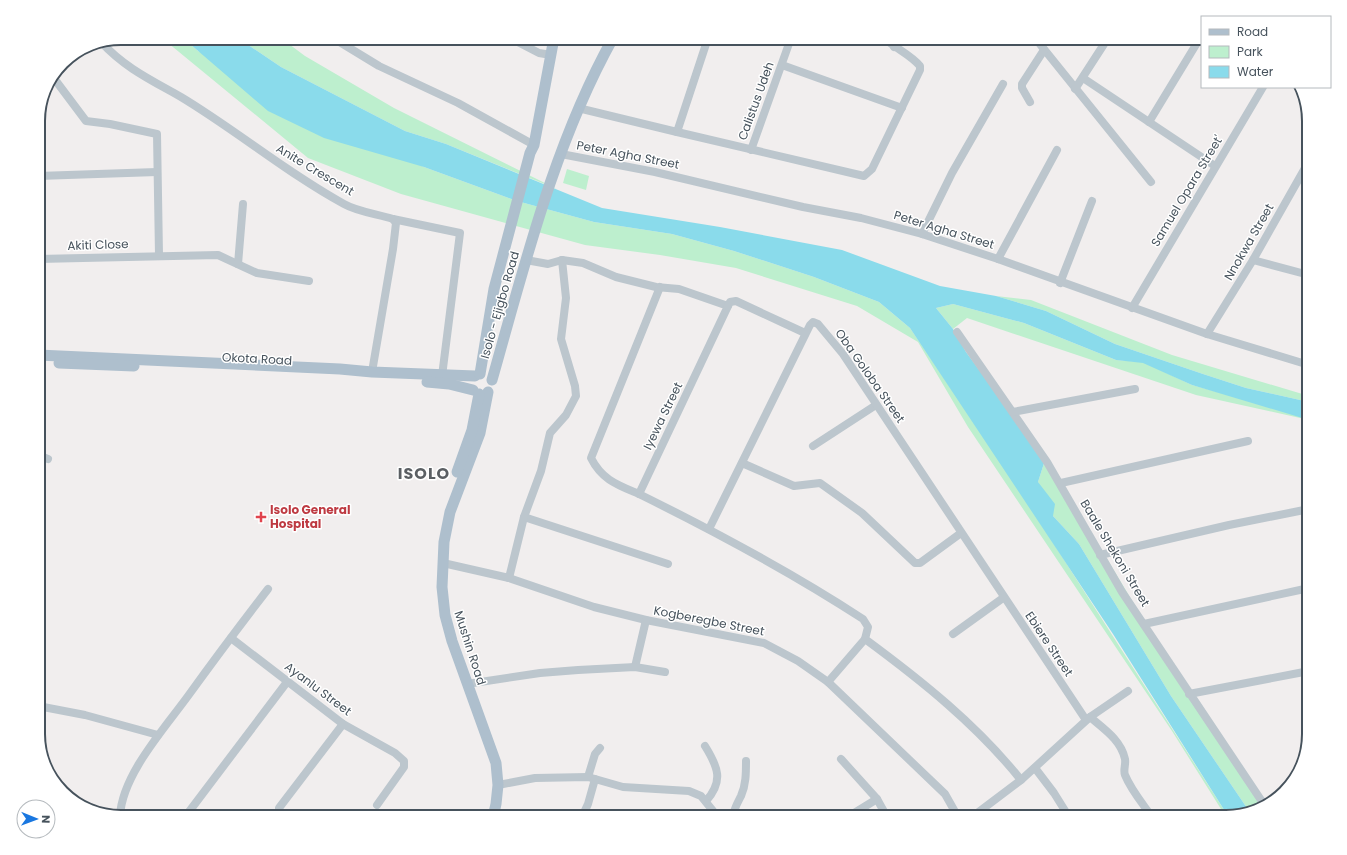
<svg xmlns="http://www.w3.org/2000/svg" width="1347" height="855" viewBox="0 0 1347 855" font-family="Poppins,sans-serif">
  <rect width="100%" height="100%" fill="#f1eeee"/>
  <g fill="#bdefce">
    <path d="M162,38H183L198,51L424,167L517,201L594,222L672,234L734,251L814,277L879,302L910,328L1011,477L1228,816L1226,817L1172,731L968,427L918,342L857,306L736,268L660,255L585,245L401,194L308,158Z"/>
    <path d="M238,38H281L305,56L394,108L557,189L446,144L405,131L281,67Z"/>
    <path d="M567,169L589,176L586,190L563,183Z"/>
    <path d="M996,296L1031,300L1172,355L1309,396V402L1246,388L1203,374L1115,344L1046,311Z"/>
    <path d="M953,304L1024,323L1116,360L1143,362L1192,385L1309,417V420L1196,395L967,318L953,329L936,308Z"/>
    <path d="M1045,460L1071,499L1187,692L1264,807L1249,811L1171,696L1079,544L1053,516L1038,482Z"/>
  </g>
  <path fill="#8adbeb" d="M183,38H238L281,67L405,131L446,144L602,208L720,227L842,250L940,286L996,296L1046,311L1115,344L1203,374L1246,388L1309,402V420L1192,385L1143,363L1116,360L1024,323L953,304L936,308L953,329L966,352L1045,460L1038,482L1055,504L1053,516L1079,544L1171,696L1249,811L1228,816L1113,634L910,328L879,302L814,277L734,251L672,234L594,222L517,201L424,167L324,138L268,111Z"/>
  <g fill="none" stroke-linecap="round" stroke-linejoin="round">
    <g stroke="#bcc6cd" stroke-width="8">
      <path d="M333,38L379,66L458,103L534,145"/>
      <path d="M510,38L539,53L551,55"/>
      <path d="M1035,38L1151,182"/>
      <path d="M101,42C125,68 151,80 181,97C236,130 287,173 344,204C358,212 378,214 393,219L396,223L393,249L372,372"/>
      <path d="M894,47L901,38"/>
      <path d="M782,65L902,108"/>
      <path d="M53,77L86,121L110,124L157,134L159,255"/>
      <path d="M1083,78L1215,166"/>
      <path d="M1075,89L1108,38"/>
      <path d="M1030,102L1022,88V84L1044,50"/>
      <path d="M578,108L677,132L708,38"/>
      <path d="M1149,122L1200,38"/>
      <path d="M677,132L864,176L872,169L920,70V66C911,55 895,48 884,38"/>
      <path d="M751,150L791,38"/>
      <path d="M561,154L655,172L803,207L861,218L922,234L998,259L1207,334L1309,365"/>
      <path d="M38,176L157,172"/>
      <path d="M393,219L460,233L442,376"/>
      <path d="M922,234L952,173L1003,84"/>
      <path d="M38,259L218,255L257,273L309,281"/>
      <path d="M998,259L1057,150"/>
      <path d="M526,260L548,264L562,260L583,263L616,277L656,287L679,289L728,306L639,494C716,532 791,572 863,619L868,627L865,639C922,681 977,725 1021,780"/>
      <path d="M1253,260L1309,275"/>
      <path d="M238,264L243,204"/>
      <path d="M1060,283L1092,201"/>
      <path d="M728,306L730,302L736,301L805,333"/>
      <path d="M1132,308L1263,87"/>
      <path d="M957,332L1047,462L1122,592L1265,806"/>
      <path d="M1207,334L1253,260L1309,161"/>
      <path d="M1013,412L1135,389"/>
      <path d="M813,446L876,405"/>
      <path d="M38,455L48,459"/>
      <path d="M742,463L794,486L820,483L862,513L915,563H920L961,533"/>
      <path d="M1061,483L1248,441"/>
      <path d="M639,494C618,485 602,480 591,458L660,287"/>
      <path d="M524,517L668,564"/>
      <path d="M709,529L810,325L813,322L818,324L843,354L1086,720"/>
      <path d="M1100,555L1229,525L1309,509"/>
      <path d="M443,563L509,578L594,607L646,620L764,643L798,661L828,682L945,794L958,817"/>
      <path d="M509,578L524,517L541,471L550,433L566,415L576,396L575,386L561,339L566,298L562,260"/>
      <path d="M1144,624L1309,588"/>
      <path d="M953,634L1003,598"/>
      <path d="M231,638L343,724L395,753L404,761V767L377,805"/>
      <path d="M635,667L646,620"/>
      <path d="M828,682L865,639"/>
      <path d="M467,684L540,673L578,670L635,667L665,672"/>
      <path d="M1189,694L1309,671"/>
      <path d="M38,706L85,715L158,735"/>
      <path d="M1090,717C1104,729 1121,740 1125,759C1126,765 1123,770 1125,775C1131,790 1143,804 1152,817"/>
      <path d="M705,746C718,767 724,781 706,801"/>
      <path d="M841,759L877,799L887,817"/>
      <path d="M1035,768L1054,793L1069,817"/>
      <path d="M588,777L595,754L600,748"/>
      <path d="M498,785L535,778L588,777L623,787L689,791L701,796L718,817"/>
      <path d="M851,815L877,799"/>
      <path d="M120,816C122,775 164,729 188,696C214,660 241,624 268,589"/>
      <path d="M185,817L287,682"/>
      <path d="M279,817V808L343,724"/>
      <path d="M582,817L588,804L595,779"/>
      <path d="M733,817C734,808 737,804 741,796C746,785 746,773 746,761"/>
      <path d="M972,817L1021,780L1090,717L1128,691"/>
    </g>
    <g stroke="#aebfcd" stroke-width="11">
      <path d="M38,355L340,369L372,372L475,376"/>
      <path d="M59,363L134,366"/>
      <path d="M480,374L494,289L530,153L534,145L554,38"/>
      <path d="M492,380C525,264 554,144 613,38"/>
      <path d="M427,382L449,384L473,390"/>
      <path d="M488,392L480,433L450,512L444,542L442,587L445,615L452,641L496,763L498,785L496,804L493,817"/>
      <path d="M457,472L472,430L479,394"/>
    </g>
  </g>
  <path fill="#e0444e" stroke="#fff" stroke-width="1.5" d="M259 511h4v4h4v4h-4v4h-4v-4h-4v-4h4z"/>
  <g text-anchor="middle" stroke-width="3" stroke-linejoin="round" paint-order="stroke">
    <g font-size="12" fill="#46525c" stroke="#fff">
      <text transform="translate(756 101) rotate(-70)" y="4">Calistus Udeh</text>
      <text transform="translate(628 155) rotate(11)" y="4">Peter Agha Street</text>
      <text transform="translate(315 170) rotate(31)" y="4">Anite Crescent</text>
      <text transform="translate(1187 191) rotate(-59)" y="4">Samuel Opara Street'</text>
      <text transform="translate(944 230) rotate(17)" y="4">Peter Agha Street</text>
      <text transform="translate(1249 242) rotate(-60)" y="4">Nnokwa Street</text>
      <text transform="translate(98 245) rotate(-2)" y="4">Akiti Close</text>
      <text transform="translate(500 305) rotate(-74)" y="4">Isolo - Ejigbo Road</text>
      <text transform="translate(257 359) rotate(3)" y="4">Okota Road</text>
      <text transform="translate(870 376) rotate(55)" y="4">Oba Goloba Street</text>
      <text transform="translate(663 416) rotate(-64)" y="4">Iyewa Street</text>
      <text transform="translate(1115 553) rotate(59)" y="4">Baale Shekoni Street</text>
      <text transform="translate(709 621) rotate(11)" y="4">Kogberegbe Street</text>
      <text transform="translate(1049 644) rotate(56)" y="4">Ebiere Street</text>
      <text transform="translate(470 648) rotate(72)" y="4">Mushin Road</text>
      <text transform="translate(318 689) rotate(37)" y="4">Ayanlu Street</text>
    </g>
    <g font-size="12" font-weight="bold" fill="#be3a42" stroke="#fff" text-anchor="start">
      <text x="270" y="514">Isolo General<tspan x="270" dy="14">Hospital</tspan></text>
    </g>
    <g font-size="16" font-weight="bold" letter-spacing="1" fill="#5b5f63" stroke="#fff">
      <text x="424" y="479">ISOLO</text>
    </g>
  </g>
  <path d="M0 0H1347V855H0ZM121 45H1226A76 76 0 0 1 1302 121V734A76 76 0 0 1 1226 810H121A76 76 0 0 1 45 734V121A76 76 0 0 1 121 45Z" fill="#fff" fill-rule="evenodd"/>
  <path fill="none" stroke="#46525c" stroke-width="2" d="M121 45H1226A76 76 0 0 1 1302 121V734A76 76 0 0 1 1226 810H121A76 76 0 0 1 45 734V121A76 76 0 0 1 121 45Z"/>
  <rect x="1201" y="16" width="130" height="72" fill="#ffffff" stroke="#b5babe"/>
  <rect x="1209" y="29" width="20" height="6" fill="#aebfcd" stroke="#b5babe"/>
  <text x="1237" y="36" font-size="12" fill="#46525c">Road</text>
  <rect x="1209" y="46" width="20" height="12" fill="#bdefce" stroke="#b5babe"/>
  <text x="1237" y="56" font-size="12" fill="#46525c">Park</text>
  <rect x="1209" y="66" width="20" height="12" fill="#8adbeb" stroke="#b5babe"/>
  <text x="1237" y="76" font-size="12" fill="#46525c">Water</text>
  <g transform="translate(36 819) rotate(91)"><circle r="19" fill="#ffffff" stroke="#b5babe"/>
  <path d="M0-3L7 15L0 10L-7 15Z" fill="#1977e0"/>
  <text y="-6" font-size="11" font-weight="bold" text-anchor="middle" fill="#46525c">N</text>
  </g>
</svg>
